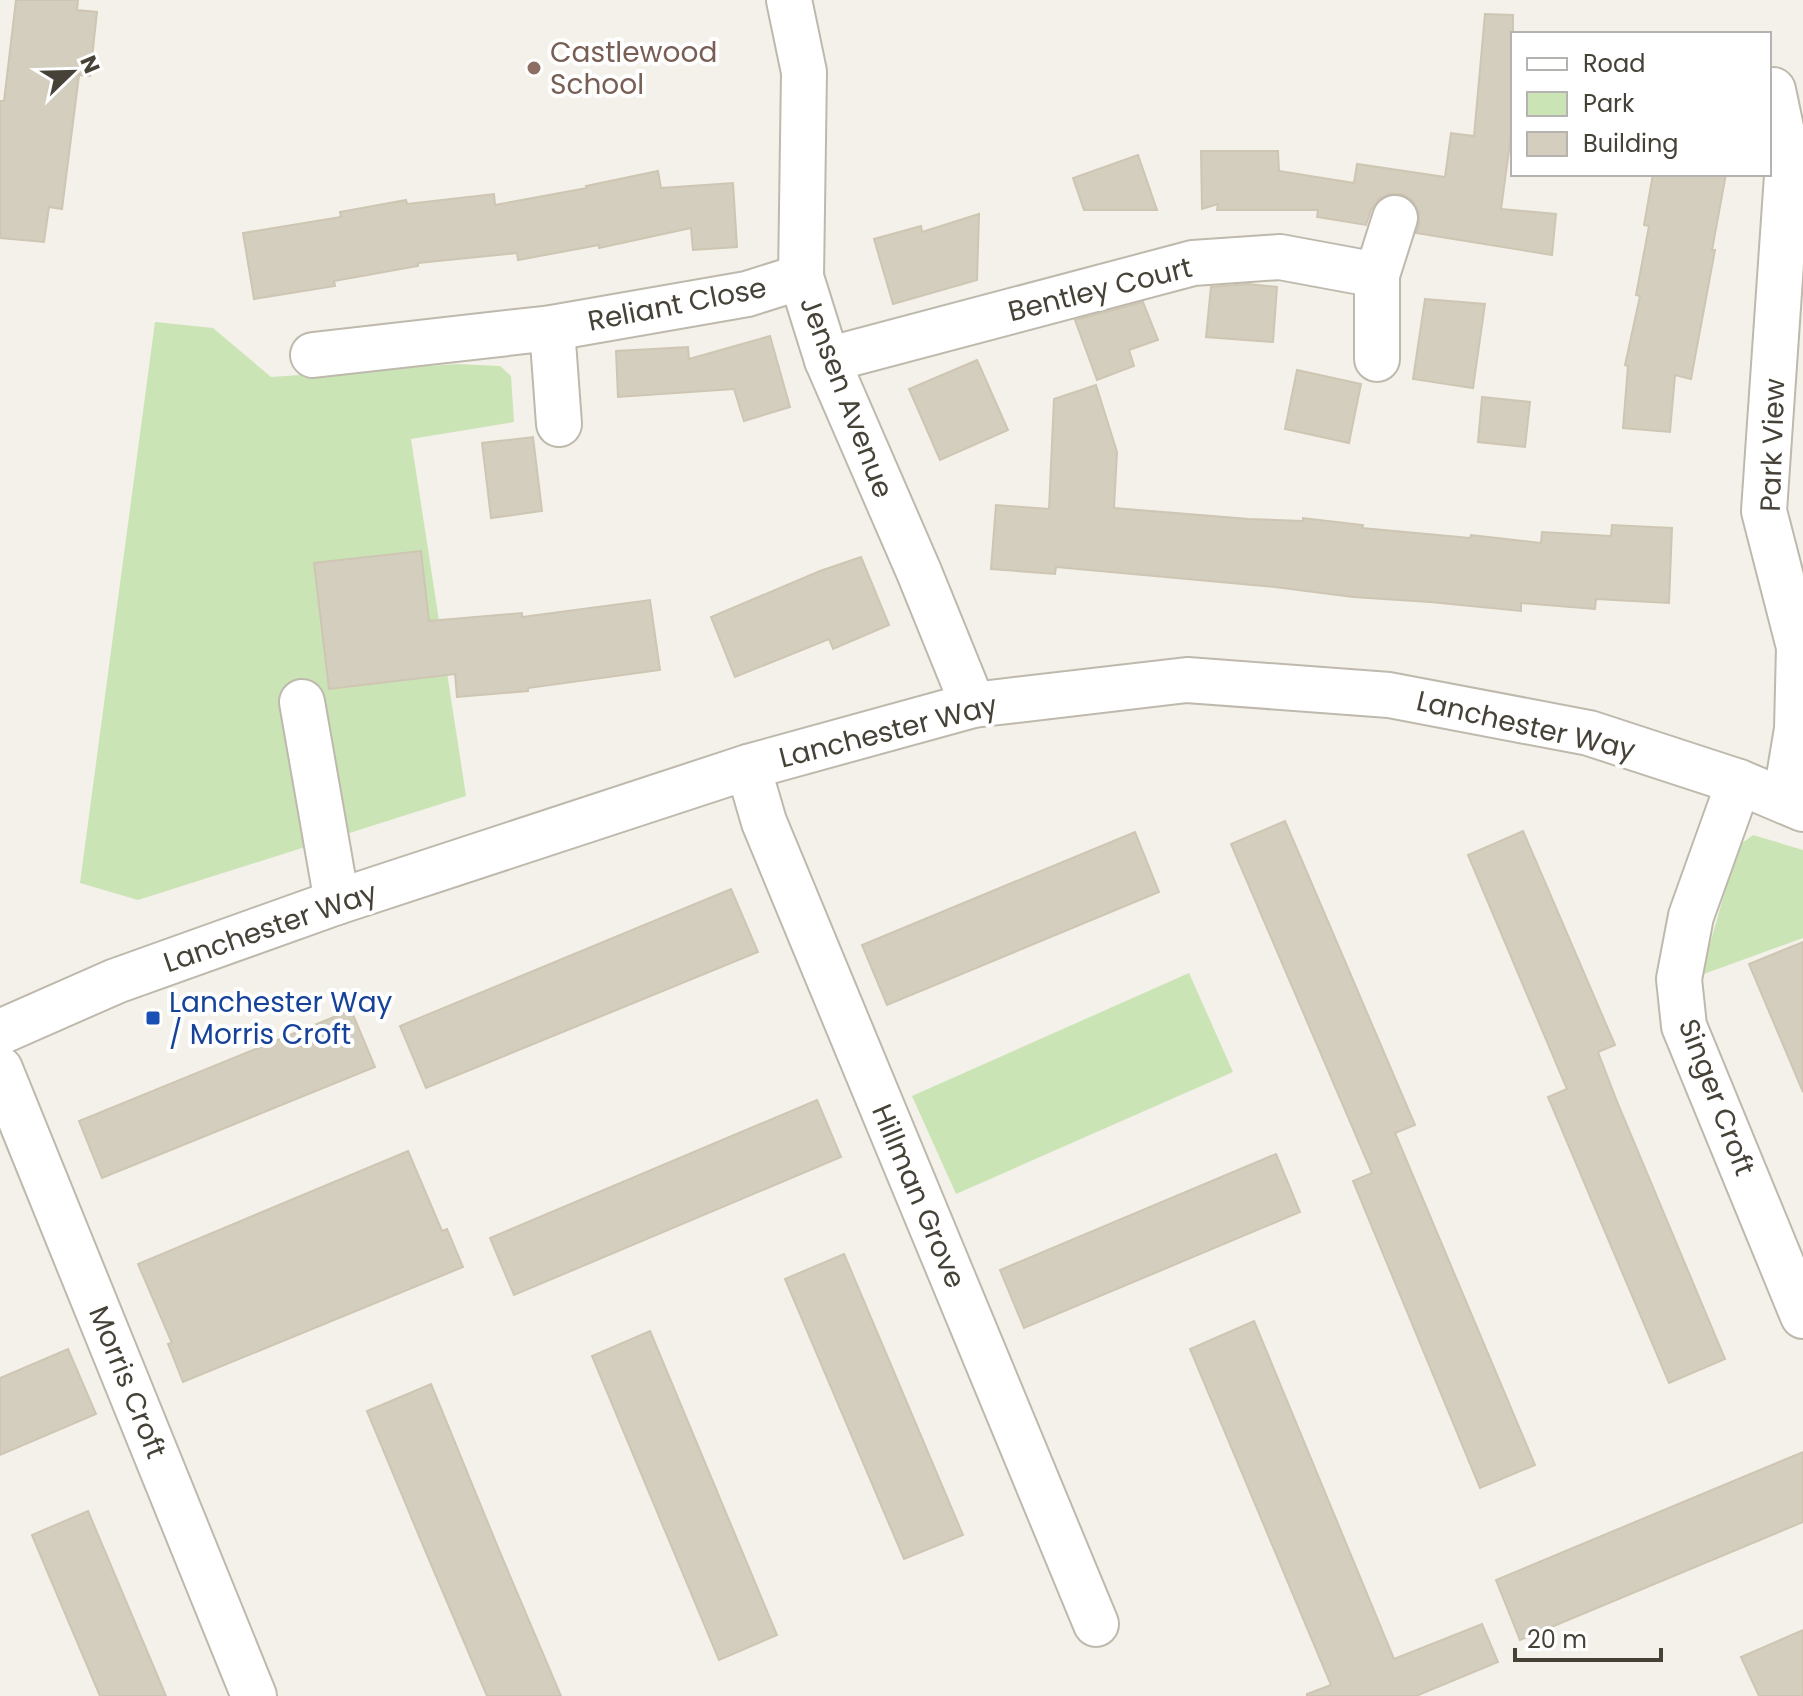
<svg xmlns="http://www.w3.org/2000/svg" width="1803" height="1696" viewBox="0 0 1803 1696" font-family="Poppins,sans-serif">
  <rect width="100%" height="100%" fill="#f3f1e9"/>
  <g fill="#cae4b5">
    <path d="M155,322L213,328L271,377L457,364L500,366L511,376L514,422L411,439L466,796L138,900L80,883Z"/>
    <path d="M1753,835L1803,850V938L1701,975L1738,846Z"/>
    <path d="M1189,973L1233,1072L956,1194L912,1096Z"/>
  </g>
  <g fill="#d4cebf" stroke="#cec6b3" stroke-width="2">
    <path d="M16,0H78L77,10L97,12L90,76L79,75L62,209L49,207L44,242L0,238V101H4Z"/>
    <path d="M1485,14L1513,15V121L1501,209L1556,214L1552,255L1416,233L1419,225V212L1413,201L1402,194H1390L1379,199L1371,210L1366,225L1317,217L1318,210H1217L1218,204L1202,209L1201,151H1278L1279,171L1354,183L1357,164L1445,177L1451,133L1474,136Z"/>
    <path d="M1138,155L1157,210H1084L1073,178Z"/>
    <path d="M658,171L661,188L733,183L737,247L693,250L691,228L599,248V245L518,260L517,253L418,263V266L334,281L335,286L254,299L243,233L341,217L340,212L406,200L407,204L494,194L495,205L587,188L586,186Z"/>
    <path d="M1653,174H1726L1712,250H1715L1691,379L1675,375L1670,432L1623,428L1628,366L1625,365L1640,296L1636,295L1649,226L1644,225Z"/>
    <path d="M979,214L977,280L893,304L874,239L921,226L922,232Z"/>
    <path d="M1248,284L1277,287L1273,342L1206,337L1211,287Z"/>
    <path d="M1425,299L1485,304L1473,388L1413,379Z"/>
    <path d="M1143,302L1158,340L1129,350L1134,366L1097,380L1075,320Z"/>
    <path d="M770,336L790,407L744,421L734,389L618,397L616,351L688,347L689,359Z"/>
    <path d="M977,360L1008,430L940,460L909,389Z"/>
    <path d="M1297,370L1361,384L1349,443L1285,429Z"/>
    <path d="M1096,385L1117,452L1114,508L1249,519L1303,521V518L1363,525L1362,528L1470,538L1471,535L1541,543L1542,532L1611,536L1612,525L1672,528L1669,603L1596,599L1595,609L1521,603V611L1430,602L1353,597L1275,587L1056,567L1055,574L991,569L996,505L1049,509L1054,399Z"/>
    <path d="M1482,397L1530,402L1525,447L1478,442Z"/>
    <path d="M533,437L542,511L491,518L482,443Z"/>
    <path d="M421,551L429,621L522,613V617L650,600L660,670L528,688V691L457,697L455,674L329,689L314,563Z"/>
    <path d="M861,557L889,625L833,649L829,639L735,677L711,617L820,571Z"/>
    <path d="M1285,821L1415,1125L1395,1133L1535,1465L1480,1488L1353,1181L1372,1173L1231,844Z"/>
    <path d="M1523,831L1615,1045L1598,1052L1618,1104L1725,1359L1669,1383L1548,1097L1567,1089L1468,855Z"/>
    <path d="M1135,832L1159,892L887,1005L862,945Z"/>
    <path d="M731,889L758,952L426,1088L400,1026Z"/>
    <path d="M1803,942V1092L1749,964Z"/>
    <path d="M351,1010L375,1067L102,1178L79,1121Z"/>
    <path d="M817,1100L841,1157L514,1295L490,1238Z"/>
    <path d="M408,1151L442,1231L447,1229L463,1267L183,1382L168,1344L172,1343L138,1264Z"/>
    <path d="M1276,1154L1300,1212L1024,1328L1000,1270Z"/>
    <path d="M844,1254L963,1535L904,1559L785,1279Z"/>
    <path d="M1254,1321L1394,1659L1482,1624L1498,1662L1416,1696H1307V1694L1331,1685L1190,1349Z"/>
    <path d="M650,1331L777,1635L719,1660L592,1356Z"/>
    <path d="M68,1349L96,1414L0,1455V1378Z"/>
    <path d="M431,1384L499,1550L561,1696H487L422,1543L367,1411Z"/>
    <path d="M1803,1452V1522L1520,1640L1496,1580Z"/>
    <path d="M88,1511L128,1606L166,1696H100L45,1566L32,1535Z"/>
    <path d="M1803,1630V1696H1759L1741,1657Z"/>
  </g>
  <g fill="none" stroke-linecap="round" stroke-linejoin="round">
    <g stroke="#beb9ac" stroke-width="48">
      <g id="minor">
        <path d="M789,0L804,72L801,277L827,360L919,572L973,705"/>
        <path d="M1773,90L1788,161L1764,511L1799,647L1797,729L1785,801"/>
        <path d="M1377,275V359"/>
        <path d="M552,328L559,424"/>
        <path d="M313,355L552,328L747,294L801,277"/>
        <path d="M827,360L1193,263L1280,257L1377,275L1395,218"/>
        <path d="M302,702L337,902"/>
        <path d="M748,767L764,822L1096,1624"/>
        <path d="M1739,782L1691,916L1679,979L1684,1026L1803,1316"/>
        <path d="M0,1032L116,981L337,902L748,767L973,705L1187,680L1389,695L1589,733L1739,782L1803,809"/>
        <path d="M0,1069L254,1696"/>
      </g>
    </g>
    <use href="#minor" stroke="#fff" stroke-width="44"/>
  </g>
  <circle fill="#8d6e63" stroke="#fff" stroke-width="3" cx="534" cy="68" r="8"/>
  <rect fill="#1a4fb4" stroke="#fff" stroke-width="3" x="145" y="1010" width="16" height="16" rx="4"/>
  <g text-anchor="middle" stroke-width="8" stroke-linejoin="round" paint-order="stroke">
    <g font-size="28" fill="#785e54" stroke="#fff" text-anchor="start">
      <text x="550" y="62">Castlewood<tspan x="550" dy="32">School</tspan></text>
    </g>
    <g font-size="28" fill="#464238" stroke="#fff">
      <text transform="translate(1100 289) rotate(-14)" y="10">Bentley Court</text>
      <text transform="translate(677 304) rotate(-11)" y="10">Reliant Close</text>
      <text transform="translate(847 397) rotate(69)" y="10">Jensen Avenue</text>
      <text transform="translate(1772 445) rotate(-88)" y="10">Park View</text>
      <text transform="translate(1526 725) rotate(13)" y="10">Lanchester Way</text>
      <text transform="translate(888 731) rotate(-14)" y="10">Lanchester Way</text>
      <text transform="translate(270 927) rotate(-19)" y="10">Lanchester Way</text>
      <text transform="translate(1717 1097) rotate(69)" y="10">Singer Croft</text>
      <text transform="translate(919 1196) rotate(67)" y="10">Hillman Grove</text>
      <text transform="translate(128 1382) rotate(68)" y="10">Morris Croft</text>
    </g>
    <g font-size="28" fill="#164399" stroke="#fff" text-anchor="start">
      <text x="169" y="1012">Lanchester Way<tspan x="169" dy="32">/ Morris Croft</tspan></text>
    </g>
  </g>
  <rect x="1511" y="32" width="260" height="144" fill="#ffffff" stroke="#b5b3af" stroke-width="2"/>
  <rect x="1527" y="58" width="40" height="12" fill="#ffffff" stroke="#b5b3af" stroke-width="2"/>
  <text x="1583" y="72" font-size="24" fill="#464238">Road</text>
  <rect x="1527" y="92" width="40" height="24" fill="#cae4b5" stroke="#b5b3af" stroke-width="2"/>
  <text x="1583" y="112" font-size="24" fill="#464238">Park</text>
  <rect x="1527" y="132" width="40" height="24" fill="#d4cebf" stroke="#b5b3af" stroke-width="2"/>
  <text x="1583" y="152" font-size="24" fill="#464238">Building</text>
  <g transform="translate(72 72) rotate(67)" stroke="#ffffff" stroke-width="6" paint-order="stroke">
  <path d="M0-6L14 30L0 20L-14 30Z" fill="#464238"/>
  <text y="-12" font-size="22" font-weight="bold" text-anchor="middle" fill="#464238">N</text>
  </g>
  <path d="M1515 1648v12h146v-12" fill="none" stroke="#464238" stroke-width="4"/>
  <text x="1527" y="1648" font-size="24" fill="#464238" stroke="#ffffff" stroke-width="6" paint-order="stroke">20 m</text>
</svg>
